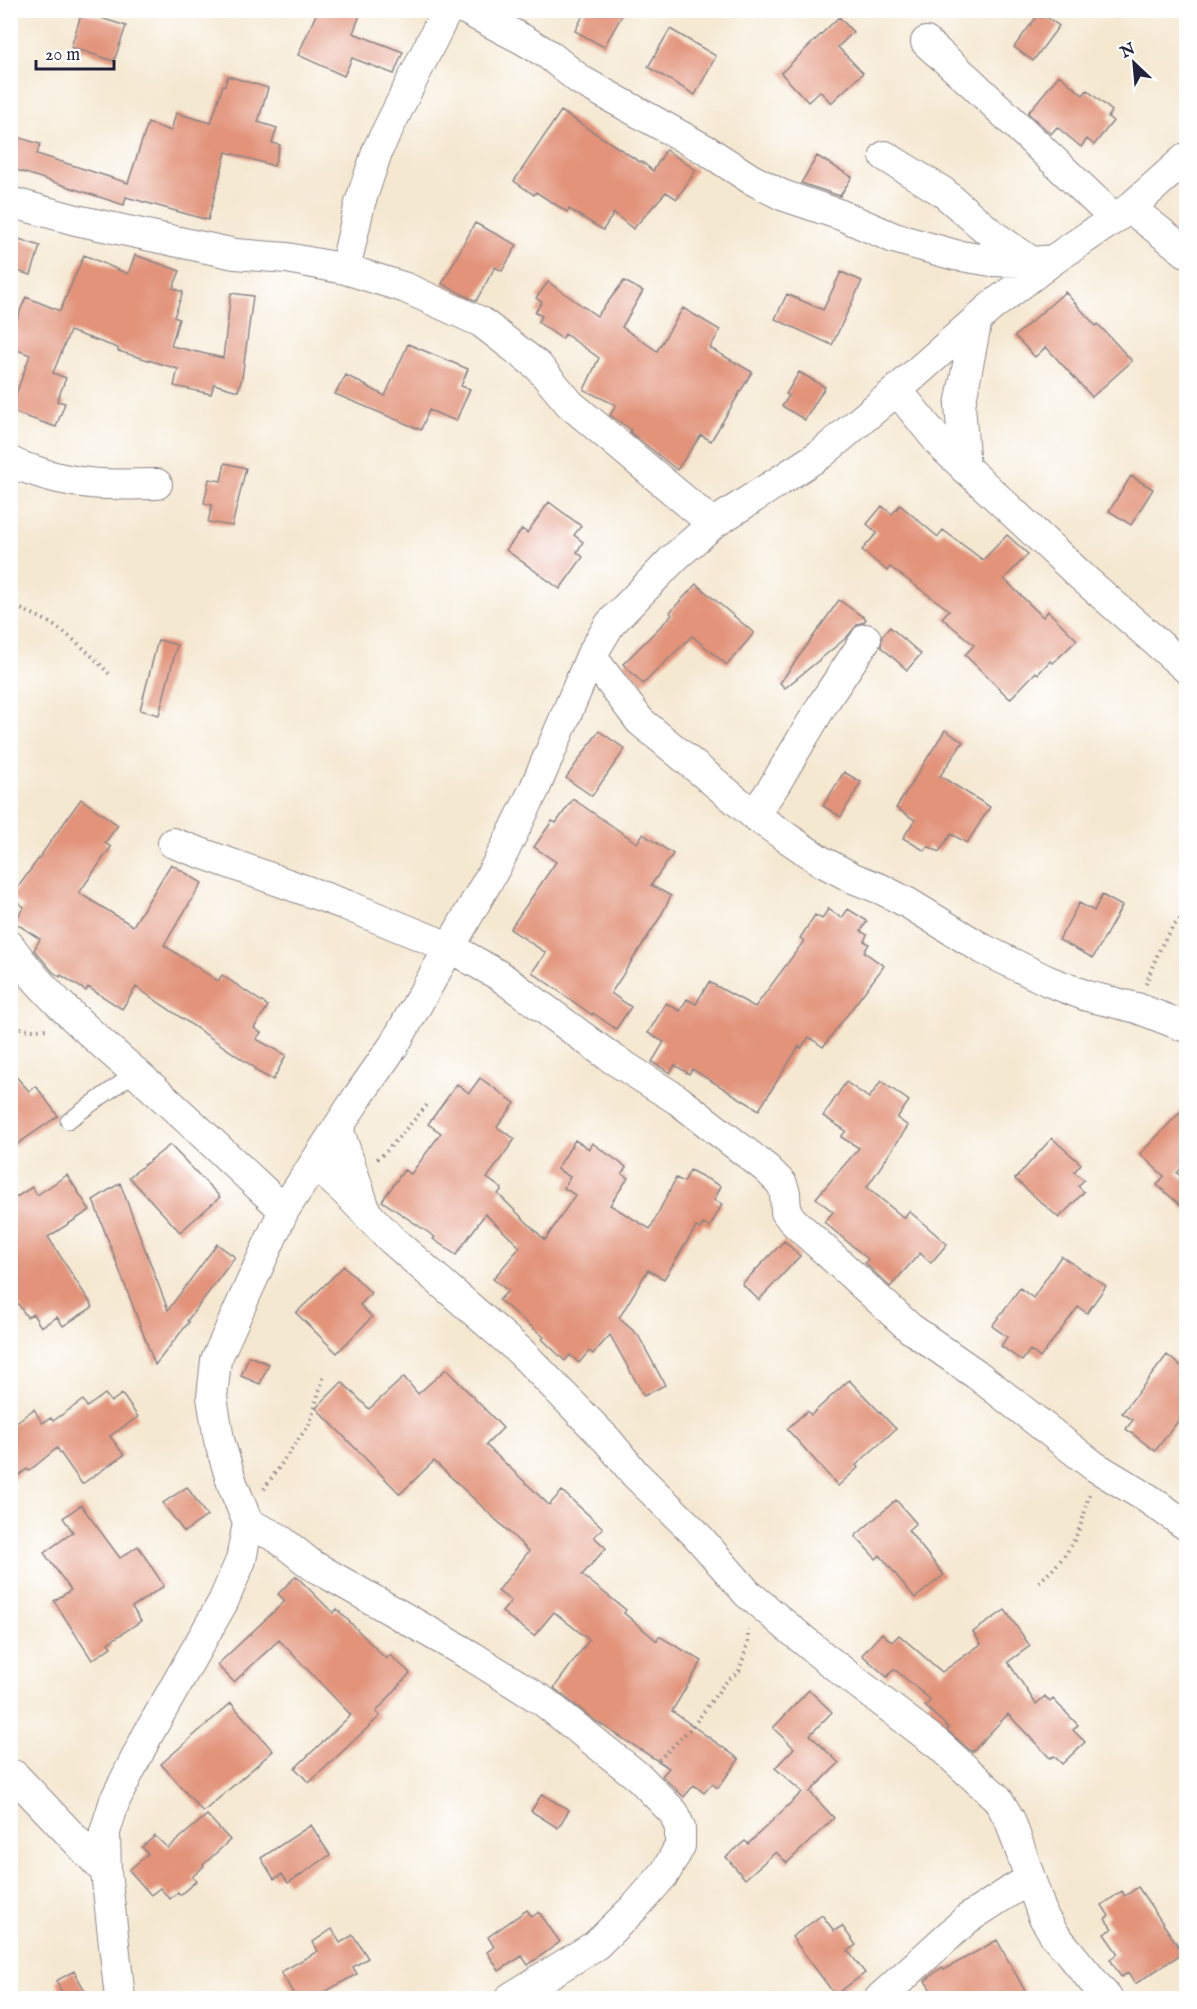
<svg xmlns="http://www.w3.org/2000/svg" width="1197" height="2009" viewBox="0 0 1197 2009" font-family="'IM FELL English',serif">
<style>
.building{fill:#e29379}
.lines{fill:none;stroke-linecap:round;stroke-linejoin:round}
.lane-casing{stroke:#8c8586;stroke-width:17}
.street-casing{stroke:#8c8586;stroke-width:32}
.path{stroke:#8c8586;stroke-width:4;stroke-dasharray:1.5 4.5;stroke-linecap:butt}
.lane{stroke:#fff;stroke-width:15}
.street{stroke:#fff;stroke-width:30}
</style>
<rect width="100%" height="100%" fill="#fff"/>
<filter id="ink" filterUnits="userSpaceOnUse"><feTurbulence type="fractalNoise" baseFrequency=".0167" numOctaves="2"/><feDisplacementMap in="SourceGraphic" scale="12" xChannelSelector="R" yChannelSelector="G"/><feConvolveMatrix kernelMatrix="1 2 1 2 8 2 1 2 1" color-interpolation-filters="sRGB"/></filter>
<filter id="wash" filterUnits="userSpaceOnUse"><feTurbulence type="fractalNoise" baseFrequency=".008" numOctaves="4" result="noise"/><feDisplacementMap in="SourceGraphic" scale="24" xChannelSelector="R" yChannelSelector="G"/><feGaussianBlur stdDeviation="1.35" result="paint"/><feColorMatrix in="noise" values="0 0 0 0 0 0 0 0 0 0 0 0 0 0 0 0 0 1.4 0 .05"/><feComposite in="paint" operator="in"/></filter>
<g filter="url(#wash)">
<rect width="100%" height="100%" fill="#f5e8d1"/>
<g id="blocks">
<path class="building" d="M318,10H362L353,33L403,52L394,74L352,58L344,76L298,55Z
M586,10H625L604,47L575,31Z
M82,12L126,26L114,61L71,47Z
M1040,12L1059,26L1033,61L1014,47Z
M839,17L853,32L838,47L863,73L831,103L820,91L808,102L781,73Z
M670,29L716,56L695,95L648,67Z
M1059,75L1083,95L1087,90L1112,111L1108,117L1113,121L1094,145L1087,139L1081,147L1057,127L1051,134L1028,113Z
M228,76L268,88L258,122L277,128L272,143L280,145L274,166L226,152L208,220L126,197L124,205L10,168V135L40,144L37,154L128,183L148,123L171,131L176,113L211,123L223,85H225Z
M561,111L640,162L641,161L653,171L666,150L696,170L677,199L666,192L633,229L614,213L603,230L569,209L567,212L536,192L534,195L514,181Z
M817,156L852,177L840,196L801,183Z
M475,223L517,245L502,271L495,267L476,301L442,284Z
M10,236L40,246L31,275L10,269Z
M84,255L128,274L135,255L180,271L173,288L183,292L174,317L179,319L171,346L223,358L231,293L253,296L242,378L238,391L214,384L211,394L174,386L178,369L118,351V348L70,331L53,373L66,378L57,401L65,403L56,427L10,411L30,355L10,347V335L26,297L60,311Z
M841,272L862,281L832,345L775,319L787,294L823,310Z
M624,281L643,291L622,327L657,351L683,308L720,330L710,348L752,372L711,441L701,435L677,470L630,432L631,430L610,415L616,405L584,390L599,358L565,334L562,339L538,322L542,316L535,312L542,302L536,298L548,282L597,316Z
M1065,292L1096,326L1098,324L1132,361L1092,397L1046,347L1035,357L1015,336Z
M408,344L468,369L461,386L470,389L456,421L429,410L421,430L335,394L346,375L385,396Z
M799,372L825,387L805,420L782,406L789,396L786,394Z
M225,463L246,468L232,526L208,522L212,505L204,503L209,479L221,481Z
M1131,476L1153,489L1131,525L1109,511Z
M549,502L581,526L574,535L583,542L577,552L583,557L560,589L506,550L522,529L527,533Z
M900,505L938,537L943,530L983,560L1007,535L1028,554L1004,579L1043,617L1048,611L1077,640L1053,663L1050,661L1038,674L1036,672L1010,699L965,655L974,645L942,618L949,610L890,567L887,571L862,550L877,533L867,524L882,506L892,514Z
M696,584L754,633L727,665L692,636L643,684L623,664L672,615L670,612Z
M839,600L866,619L864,622L858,624L846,638L785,688L780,683Z
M890,627L921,654L907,670L881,647L882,636Z
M158,640L177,645L159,715L140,710Z
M945,730L963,742L940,776L990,807L967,843L951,834L939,852L928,846L925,851L903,838L915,820L896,808Z
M599,731L625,749L592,796L566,778Z
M844,772L861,782L841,817L823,806Z
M81,799L118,825L105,843L111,847L79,893L133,926L171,864L202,883L164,945L218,981L222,975L268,1006L254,1028L261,1033L256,1039L286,1055L273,1080L254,1070L255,1068L136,987L122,1009L88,987L86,991L61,975L60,977L53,972L34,950L40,939L14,922L24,907L11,897Z
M573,799L637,843L643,834L673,854L651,885L671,896L659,919L611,993L631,1007L616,1029L593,1013L592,1015L532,972L546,953L510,929L556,862L534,847L552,821L556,823Z
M1102,895L1122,906L1093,958L1059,940L1079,903L1094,911Z
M828,909L842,918L848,909L867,921L861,931L867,935L864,941L869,944L864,952L884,966L823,1047L809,1037L801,1048L799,1046L759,1110L692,1069L689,1074L675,1065L670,1073L652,1062L664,1042L648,1033L666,1003L680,1011L687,999L696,1004L709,982L755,1007L804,941L800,938L815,915L822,919Z
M10,1070L29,1091L36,1086L58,1116L10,1149Z
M480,1078L515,1103L497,1127L515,1139L487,1178L502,1189L498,1194L545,1240L575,1195L564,1188L570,1177L557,1169L575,1140L589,1149L592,1143L626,1167L622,1174L628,1178L610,1205L650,1229L676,1178L684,1182L690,1170L721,1186L714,1200L722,1204L710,1227L703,1224L700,1229L696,1227L664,1279L648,1270L619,1318L638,1335L665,1385L644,1396L610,1335L593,1354L589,1351L579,1363L570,1355L565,1361L542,1339L544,1337L499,1300L508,1291L493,1279L520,1247L485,1214L456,1255L433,1239L435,1237L382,1201L404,1170L411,1174L441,1133L428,1124L457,1084L469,1093Z
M881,1081L909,1101L897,1118L908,1126L867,1187L904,1218L909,1211L947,1244L931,1263L920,1253L890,1287L865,1263L868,1259L824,1222L833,1212L816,1198L859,1148L841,1137L846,1131L823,1116L846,1082L869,1098Z
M1186,1106V1163L1177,1173L1186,1181V1210L1157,1185L1164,1176L1140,1154Z
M1052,1138L1081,1164L1074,1172L1084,1180L1078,1186L1084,1192L1059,1218L1015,1179Z
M170,1145L220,1197L180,1232L129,1177Z
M67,1175L90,1210L48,1237L93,1307L63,1326L57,1317L41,1327L33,1314L27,1317L10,1292V1201L32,1187L37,1195Z
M120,1183L168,1310L217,1244L235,1257L187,1321L189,1322L155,1365L93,1200Z
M784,1241L800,1256L759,1300L742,1284Z
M1061,1256L1106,1286L1087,1313L1078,1307L1040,1358L1030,1350L1022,1361L1001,1346L1007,1337L992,1326L1020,1288L1033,1298Z
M344,1266L371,1293L360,1305L372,1317L337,1353L296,1313Z
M1167,1355L1186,1370V1411L1155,1451L1126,1429L1133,1420L1122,1413Z
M249,1356L269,1364L260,1384L241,1376Z
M446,1369L503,1428L486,1445L549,1505L562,1491L603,1528L594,1537L606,1548L582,1575L626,1610L624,1613L657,1641L659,1636L702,1661L672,1711L739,1759L718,1788L712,1784L704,1793L694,1785L684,1797L662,1776L669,1768L594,1720L554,1688L589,1640L554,1612L534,1636L502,1612L511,1601L498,1591L529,1551L434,1461L400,1494L316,1408L342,1382L369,1409L404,1377L418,1394Z
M849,1380L896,1429L856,1465L858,1468L838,1486L787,1429L807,1411L811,1415Z
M105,1394L111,1402L122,1394L138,1417L110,1436L124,1455L82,1484L57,1448L29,1471L27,1469L10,1482V1427L34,1409L42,1423L51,1418L53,1421L83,1400L87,1407Z
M187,1487L207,1516L184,1532L163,1503Z
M896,1500L916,1523L908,1530L944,1575L915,1598L880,1555L876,1559L855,1536Z
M81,1505L120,1558L138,1546L164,1586L132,1607L141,1621L108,1643L111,1647L92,1660L54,1601L71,1590L44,1553L73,1532L63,1518Z
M296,1576L333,1613L337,1609L386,1659L390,1655L410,1673L376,1712L380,1716L309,1783L295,1768L351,1715L279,1640L234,1682L217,1665L285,1601L278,1594Z
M1005,1610L1030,1646L1008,1662L1036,1704L1045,1696L1050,1702L1053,1699L1078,1725L1073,1730L1085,1742L1062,1764L1054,1756L1050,1758L1008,1714L972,1752L947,1730L949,1728L925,1706L931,1700L894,1669L887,1677L862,1655L882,1633L892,1642L899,1635L942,1672L981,1644L973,1632Z
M809,1690L832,1712L810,1735L839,1763L810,1792L834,1818L787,1863L776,1852L745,1879L726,1857L745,1841L748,1844L802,1792L775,1768L794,1748L773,1728Z
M231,1703L273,1751L203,1812L161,1764Z
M542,1794L569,1810L558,1828L531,1811Z
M207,1815L230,1840L203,1865L204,1866L192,1877L196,1881L180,1895L178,1892L170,1899L160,1888L151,1895L129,1870L148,1854L142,1847L155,1836L168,1848Z
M311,1825L330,1855L288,1883L282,1874L274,1879L261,1858Z
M1138,1887L1183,1953L1135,1984L1128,1973L1121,1977L1110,1959L1118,1954L1104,1934L1112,1929L1105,1919L1109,1916L1102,1905L1122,1891L1125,1896Z
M527,1910L532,1917L539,1912L560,1942L528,1965L522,1956L499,1971L487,1952L494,1947L488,1937Z
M822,1915L834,1931L842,1926L856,1945L848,1951L865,1973L835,1995L792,1937Z
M332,1929L340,1943L353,1935L368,1958L353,1967L357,1974L314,1998H296L281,1972L318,1951L313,1942Z
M997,1940L1025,1991L1011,1998H936L925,1981L942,1967L944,1970Z
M74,1971L89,1998H65L56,1981Z"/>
</g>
</g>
<g filter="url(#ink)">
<use href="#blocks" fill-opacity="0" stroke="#8c8586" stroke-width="1.5"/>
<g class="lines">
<defs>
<path id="lane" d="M68,1121L136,1072"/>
<path id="street" d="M467,10L524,40L549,55L580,80L706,150L751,179L782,195L841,215L894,238L955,255L991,261L1032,262L1053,260
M926,42L972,83L1114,218
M885,156L943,192L994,236L1032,262
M10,202L76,220L235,254L287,258L345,269L406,288L481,322L538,366L570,404L713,524
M1130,208L1186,252
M345,269L360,203L378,149L447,10
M897,390L942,446L1082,577L1186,668
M10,461C17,466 25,468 32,470C73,486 113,485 157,484
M965,469L960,405L977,319
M591,656L640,721L754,815L821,861L853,878L881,889L908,903L983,949L1048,981L1087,996L1137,1008L1186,1027
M754,815L774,786L824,702L866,639
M173,843L346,905L451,948L500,976L610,1057L678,1100L767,1169L782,1184L785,1193L786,1212L792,1220L910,1328L976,1374L1094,1466L1147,1498L1186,1525
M10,946C42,993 94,1036 136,1073C186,1117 235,1164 284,1210
M338,1128L365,1209
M315,1164L346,1192L392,1240L521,1352L608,1441L635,1474L695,1533L747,1593L825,1658L939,1745L997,1798L1010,1820L1043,1916L1054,1934L1107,1998
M248,1523L278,1538L312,1565L473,1657L543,1701L640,1778L674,1813L680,1828V1846L665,1873L636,1906L596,1945L510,1998
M10,1774L15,1776L106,1872
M120,1998L106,1872L105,1832L115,1800L147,1736L223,1602L241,1560L248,1523L232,1483L219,1440L212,1397L216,1360L284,1210L359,1095L394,1045L499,861L535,788L591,656L610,624L675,557L713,524L821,454L897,390L992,306L1053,260L1130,208L1186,158
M880,1998L967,1919L1029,1879"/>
</defs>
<use href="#lane" class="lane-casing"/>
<use href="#street" class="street-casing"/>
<path class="path" d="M1115,17L1129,10
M10,606C50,616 84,646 111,676
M1146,984C1153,965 1167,924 1186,916
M10,1022C22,1031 31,1031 46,1029
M377,1159L385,1153L428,1104
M264,1489L310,1423L324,1375
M1039,1582C1071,1554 1080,1535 1089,1494
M659,1760L694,1725L724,1684L739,1671L748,1644V1630"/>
<use href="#lane" class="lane"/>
<use href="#street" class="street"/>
</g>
</g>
<rect width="1197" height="2009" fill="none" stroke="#fff" stroke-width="36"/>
<g transform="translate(1134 63) rotate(334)" stroke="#ffffff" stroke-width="4.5" paint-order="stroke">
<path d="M0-4.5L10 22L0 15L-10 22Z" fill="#22223b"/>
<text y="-9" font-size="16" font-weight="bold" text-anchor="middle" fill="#22223b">N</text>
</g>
<path d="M36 60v9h78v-9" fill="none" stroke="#22223b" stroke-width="3"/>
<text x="45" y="60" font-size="18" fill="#22223b" stroke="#ffffff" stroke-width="4.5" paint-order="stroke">20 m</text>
</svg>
